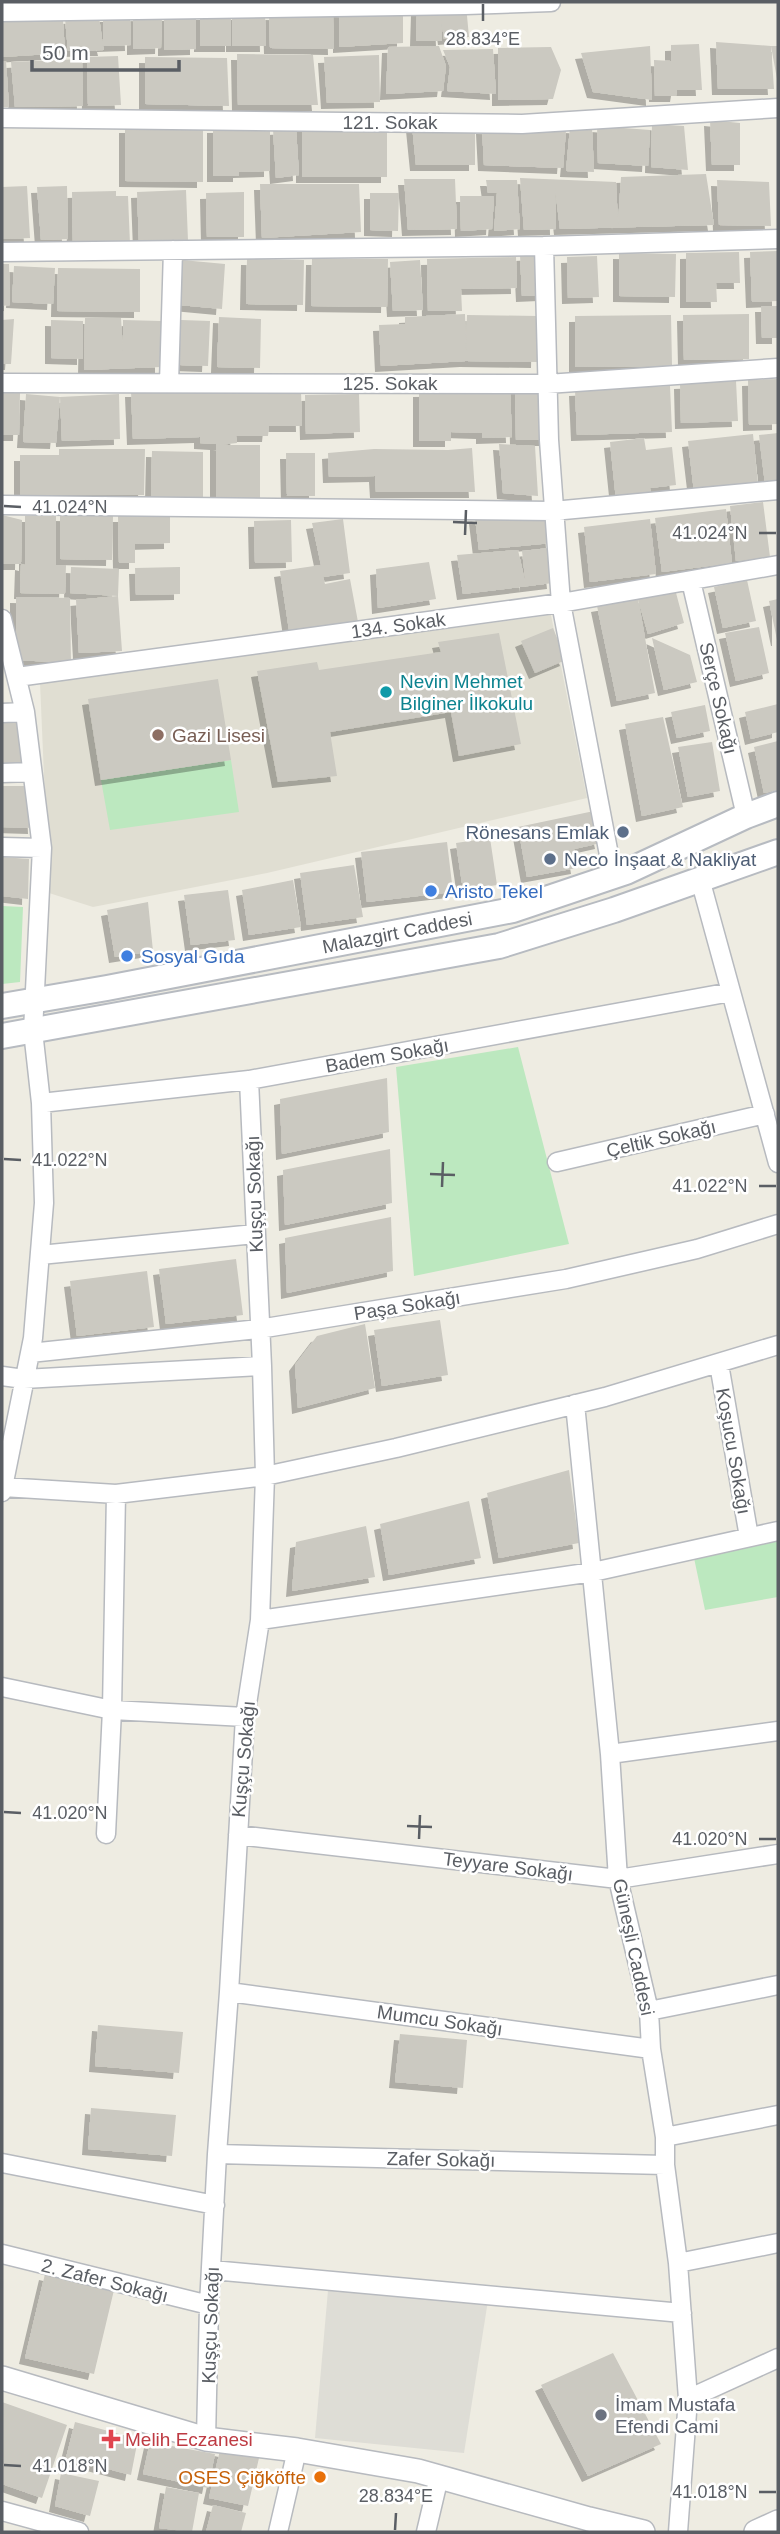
<svg xmlns="http://www.w3.org/2000/svg" width="780" height="2534" viewBox="0 0 780 2534" font-family="Helvetica,sans-serif">
<style>
.industrial{fill:#deddd6}
.education{fill:#e0ded2}
.green{fill:#bce8bf}
.building{fill:#cbc9c1;filter:url(#shadow)}
.lines{fill:none;stroke-linecap:round;stroke-linejoin:round}
.minor-casing{stroke:#b7babf;stroke-width:21}
.tertiary-casing{stroke:#b7babf;stroke-width:26}
.secondary-casing{stroke:#b7bbc1;stroke-width:28}
.minor{stroke:#fff;stroke-width:18}
.tertiary{stroke:#fff;stroke-width:23}
.secondary{stroke:#fff;stroke-width:24}
.ticks{fill:none;stroke:#5a5e64;stroke-width:2.5}
.culture-dot{fill:#0f9aa8;stroke:#fff;stroke-width:2.5}
.education-dot{fill:#8d6e63;stroke:#fff;stroke-width:2.5}
.service-dot{fill:#5c6f8a;stroke:#fff;stroke-width:2.5}
.shop-dot{fill:#3f7fe0;stroke:#fff;stroke-width:2.5}
.worship-dot{fill:#6b7280;stroke:#fff;stroke-width:2.5}
.health-dot{fill:#e0444e;stroke:#fff;stroke-width:2.5}
.food-dot{fill:#e8710a;stroke:#fff;stroke-width:2.5}
.labels{text-anchor:middle;stroke-width:5;stroke-linejoin:round;paint-order:stroke}
.street-label{font-size:19px;fill:#5a5e64;stroke:#fff}
.culture-label{font-size:19px;fill:#0d838f;stroke:#fff;text-anchor:start}
.education-label{font-size:19px;fill:#785e54;stroke:#fff;text-anchor:start}
.service-label{font-size:19px;fill:#4e5e75;stroke:#fff;text-anchor:end}
.shop-label{font-size:19px;fill:#366cbe;stroke:#fff;text-anchor:start}
.worship-label{font-size:19px;fill:#5b616d;stroke:#fff;text-anchor:start}
.health-label{font-size:19px;fill:#be3a42;stroke:#fff;text-anchor:start}
.food-label{font-size:19px;fill:#c56008;stroke:#fff;text-anchor:end}
.ticks-label{font-size:18px;text-anchor:middle;fill:#5a5e64;stroke:#fff;stroke-width:5;stroke-linejoin:round;paint-order:stroke}
</style>
<defs>
<filter id="shadow"><feDropShadow dx="-6" dy="6" stdDeviation="0" flood-color="#0004"/></filter>
</defs>
<rect width="100%" height="100%" fill="#eeece2"/>
<path class="industrial" d="M329,2279L489,2294L464,2453L315,2438Z"/>
<path class="education" d="M551,615L587,798L267,873L93,907L49,893L40,682Z"/>
<path class="green" d="M231,760L239,812L110,830L101,780Z
M2,906L23,907L20,982L2,984Z
M518,1047L569,1244L414,1276L396,1067Z
M778,1537V1597L705,1610L694,1558Z"/>
<path class="building" d="M466,5L469,37L444,39L441,18L442,41H416L417,8Z
M339,11L403,13V43L339,47Z
M200,14H231V46H200Z
M232,14H265L266,46H232Z
M269,14L333,15L334,49L270,48Z
M133,15L162,16L161,48L133,49Z
M164,15H196V49L164,50Z
M103,16H130L131,45L103,46L104,50L68,51L65,18L99,17L103,46Z
M2,19L63,20L65,53L2,57Z
M716,42L771,46L774,89H718Z
M699,44L702,90H677L676,96H655L654,60L671,61V45Z
M439,46L446,66L443,91L386,94L388,47Z
M650,46L652,100L593,92L581,53Z
M771,46H778V79H777Z
M551,47L561,70L553,99L498,100V48Z
M493,49L496,94L447,91L450,67L443,50Z
M237,54L313,55L318,105H238Z
M379,55L380,102L327,103L324,57Z
M118,56L121,105L88,106L87,57Z
M145,57L227,58L229,106L145,104Z
M82,59L83,106L15,107L11,62Z
M2,61H6L9,107H2Z
M710,120L740,123V165H712Z
M387,123V177H302V124Z
M652,124L684,126L688,170L651,167Z
M412,125L475,129V165H416Z
M597,126L650,130L648,166L598,163Z
M125,127H203V182L125,181Z
M213,127H270V171L239,172V176H213Z
M570,127L592,128L594,172L566,171Z
M296,128L299,175L276,178L273,129Z
M482,128L566,130L563,168L484,165Z
M706,174L714,225L560,229L555,188L556,229L524,230L520,178L616,182L618,224L621,177Z
M404,179H455L457,229L408,230Z
M486,180H517L520,229L494,231L497,193H488Z
M717,180L769,182L771,226L719,225Z
M260,184H359L361,232L262,238Z
M27,186L30,238L2,239V187Z
M67,186L68,239L41,240L37,187Z
M186,190L188,241L139,243L137,192Z
M116,191V196H128L130,244L73,246L72,192Z
M244,192V237H207L206,193Z
M370,193H399L398,231L370,230Z
M460,196H494L492,229L461,231Z
M778,251V301L752,302L750,252Z
M739,252L740,283H716L717,302H686V253Z
M619,253L676,254L675,297L619,296Z
M542,254L544,295L522,296L520,255Z
M597,256L599,297L568,298L567,257Z
M516,257L517,288L461,289L462,311H428L427,259Z
M247,259L304,260L303,305L246,304Z
M312,259H388L387,307L311,306Z
M182,260L225,264L222,309L179,305Z
M420,260L423,310L393,311L390,262Z
M2,264H9L10,305L2,306Z
M14,266L55,268L53,304L12,302Z
M58,268L140,269V312L57,311Z
M761,306H778V338H762Z
M465,314L466,350L467,315L538,316L537,362L466,361L381,366L379,325L405,324V317Z
M749,314V359L684,360L683,315Z
M671,315L672,366L575,367V316Z
M219,317L261,319L260,368L217,367Z
M85,318H121L123,351V320L161,321V367L84,370Z
M14,319L11,364H2V320Z
M51,320L83,321V359L51,358Z
M181,320L210,321L208,366L180,365Z
M778,379V424L749,425L748,380Z
M736,381L738,421L681,423L680,383Z
M670,386L672,432L577,435L575,390Z
M515,387H548L549,440H516Z
M301,390L302,426H269L268,436H236L237,443L219,445H260V500H216V444L200,443V437L133,439L131,391Z
M510,390L512,437L482,438V433L451,432V441H419V391Z
M2,393H20L19,435H2Z
M26,394L60,397L119,394L120,439L62,441L60,397L56,443L23,442Z
M359,394L360,432L306,434L305,395Z
M778,433V482L765,484L759,435Z
M753,434L758,484L694,492L688,441Z
M644,438L646,450L672,447L676,485L650,488L651,496L616,500L610,442Z
M499,444L535,446L538,496L503,493Z
M472,448L475,492H376L375,476L329,477L328,453L374,449L448,450Z
M59,449H145L144,495H20V455H59Z
M152,451L203,452V498L151,497Z
M286,453H315V496H287Z
M763,502L770,557L736,561L730,506Z
M726,509L732,563L662,572L655,518Z
M2,515L22,520L21,564L25,565V516H56V565H66L65,594L20,593L21,564H2Z
M60,515L113,516L112,560L60,559Z
M550,515L552,543L479,550L475,518Z
M118,516H170V543L135,544V563H119Z
M343,519L350,573L323,577L325,584L350,579L358,622L332,627V624L289,630L280,571L321,565L312,523Z
M650,519L656,574L590,582L584,527Z
M291,520L292,562L255,563L254,521Z
M549,548L553,583L463,594L457,555L518,550L526,586L522,551Z
M429,562L436,599L378,608L376,569Z
M71,567L119,569L118,596L70,593Z
M180,567V594L136,595L135,568Z
M747,580L756,621L723,628L714,587Z
M675,589L684,623L648,634L638,599Z
M118,596L122,651L79,653L76,600Z
M16,597L70,598L71,663L16,660Z
M638,599L655,693L617,701L597,606Z
M778,599V640H777L769,601Z
M759,627L769,673L736,681L725,633Z
M553,628L566,660L535,673L521,641Z
M499,633L521,744L459,756L451,712L330,732L337,776L278,782L257,671L317,662L319,670L441,652L438,642Z
M652,638L690,655L697,682L664,690Z
M218,679L231,760L101,780L88,699Z
M778,704V732L751,739L745,712Z
M705,705L710,731L677,738L671,712Z
M663,717L683,807L642,816L625,724Z
M2,723H25L26,762L2,763Z
M778,741V790L764,793L754,747Z
M712,742L720,791L688,797L678,747Z
M2,786H32L34,828L2,827Z
M594,811L601,843L574,849L577,868L527,877L518,827Z
M490,838L497,885L463,890L456,843Z
M447,842L453,892L367,902L361,852Z
M2,857L29,859L28,899L2,896Z
M354,865L363,917L307,925L300,873Z
M293,880L301,927L249,935L242,890Z
M228,890L235,940L191,945L184,895Z
M148,902L153,951L115,957L107,910Z
M387,1078L389,1132L282,1154L280,1099Z
M390,1149L392,1203L285,1225L283,1170Z
M391,1217L393,1271L287,1293L285,1238Z
M236,1259L243,1315L166,1324L159,1269Z
M147,1271L154,1327L77,1336L70,1281Z
M440,1320L448,1375L382,1386L374,1330Z
M365,1324L375,1388L298,1408L295,1365L317,1336Z
M569,1470L579,1543L499,1558L487,1493Z
M469,1501L481,1558L389,1575L380,1524Z
M366,1526L375,1577L292,1591L296,1542Z
M98,2025L183,2032L179,2073L95,2066Z
M400,2034L467,2040L463,2088L395,2082Z
M91,2108L176,2115L172,2156L88,2149Z
M45,2274L114,2290L94,2374L25,2358Z
M613,2353L661,2444L588,2476L541,2385Z
M2,2402L67,2425L42,2498L2,2484Z
M75,2422L138,2439L131,2475L66,2458Z
M150,2442L215,2454L208,2488L143,2474Z
M220,2450L259,2458L248,2506L209,2498Z
M61,2473L99,2481L90,2516L55,2506Z
M166,2487L199,2493L192,2532L159,2528Z
M213,2505L246,2513L241,2532H206Z"/>
<g class="lines">
<defs>
<path id="minor" d="M2,12L466,5L551,2
M2,118L522,124L778,108
M544,246L549,440L561,603L613,876
M2,252L544,246L778,239
M2,383L547,384L778,368
M169,383L173,250
M2,505L553,511L778,490
M691,581L746,816
M2,619L25,712L42,848L33,1031L41,1103L44,1203L33,1338L2,1492
M17,677L561,603L778,565
M2,713L25,712
M2,773L32,772
M2,847L42,848
M700,879L778,1163
M41,1103L249,1080L731,992
M557,1162L765,1114
M40,1255L255,1234
M30,1353L259,1329L566,1279L697,1249L778,1224
M719,1364L749,1537
M2,1376L24,1379L262,1366
M575,1404L610,1754L618,1879L649,2011L651,2049L665,2137V2165L678,2263L688,2399L678,2532
M3,1487L116,1494L265,1476L396,1448L605,1397L778,1345
M260,1620L593,1572L778,1531
M2,1687L112,1710L245,1717
M610,1754L778,1731
M106,1834L112,1710L116,1494
M238,1835L618,1879L778,1854
M229,1992L651,2049
M649,2011L778,1985
M665,2137L778,2115
M217,2154L665,2165
M2,2163L215,2205
M2,2254L209,2305
M678,2263L778,2243
M212,2270L682,2313
M688,2399L778,2358
M206,2439L209,2305L217,2154L229,1992L245,1717L260,1620L265,1476L262,1366L249,1080
M2,2511L79,2532
M278,2532L297,2450
M426,2532L439,2477"/>
<path id="tertiary" d="M2,2378L206,2439L297,2450L418,2471L589,2519L643,2532
M756,2532L778,2522"/>
<g id="secondary">
<path id="s1" d="M2,1006L107,988L513,910L626,872L746,816L778,804"/>
<path d="M2,1036L499,946L614,910L778,852"/>
</g>
</defs>
<use href="#minor" class="minor-casing"/>
<use href="#tertiary" class="tertiary-casing"/>
<use href="#secondary" class="secondary-casing"/>
<use href="#minor" class="minor"/>
<use href="#tertiary" class="tertiary"/>
<use href="#secondary" class="secondary"/>
</g>
<path class="ticks" d="M483,21V4M4,506L21,507M453,522L477,523M759,533H776M465,535L466,510M4,1159L21,1160M430,1174L455,1175M759,1186H776M442,1187L443,1162M4,1812L21,1813M407,1826L432,1827M419,1839L420,1815M759,1839H776M4,2465L21,2466M759,2492H776M395,2530L396,2513"/>
<circle class="culture-dot" cx="386" cy="692" r="7"/>
<circle class="education-dot" cx="158" cy="735" r="7"/>
<g class="service-dot">
<circle cx="623" cy="832" r="7"/>
<circle cx="550" cy="859" r="7"/>
</g>
<g class="shop-dot">
<circle cx="431" cy="891" r="7"/>
<circle cx="127" cy="956" r="7"/>
</g>
<circle class="worship-dot" cx="601" cy="2415" r="7"/>
<path class="health-dot" d="M107.5 2428.5h7v7h7v7h-7v7h-7v-7h-7v-7h7z"/>
<circle class="food-dot" cx="320" cy="2477" r="7"/>
<g class="labels">
<g class="street-label">
<text x="390" y="129">121. Sokak</text>
<text x="390" y="390">125. Sokak</text>
<text transform="translate(398 625) rotate(-8)" y="7">134. Sokak</text>
<text transform="translate(719 698) rotate(77)" y="7">Serçe Sokağı</text>
<text dy="7" stroke="none"><textPath href="#s1" startOffset="402">Malazgirt Caddesi</textPath></text>
<text transform="translate(387 1055) rotate(-10)" y="7">Badem Sokağı</text>
<text transform="translate(661 1138) rotate(-13)" y="7">Çeltik Sokağı</text>
<text transform="translate(254 1194) rotate(-92)" y="7">Kuşçu Sokağı</text>
<text transform="translate(407 1305) rotate(-9)" y="7">Paşa Sokağı</text>
<text transform="translate(734 1451) rotate(80)" y="7">Koşucu Sokağı</text>
<text transform="translate(243 1759) rotate(-85)" y="7">Kuşçu Sokağı</text>
<text transform="translate(508 1866) rotate(7)" y="7">Teyyare Sokağı</text>
<text transform="translate(634 1947) rotate(78)" y="7">Güneşli Caddesi</text>
<text transform="translate(440 2020) rotate(8)" y="7">Mumcu Sokağı</text>
<text transform="translate(441 2159) rotate(1)" y="7">Zafer Sokağı</text>
<text transform="translate(105 2280) rotate(14)" y="7">2. Zafer Sokağı</text>
<text transform="translate(210 2325) rotate(-88)" y="7">Kuşçu Sokağı</text>
</g>
<g class="culture-label">
<text x="400" y="688">Nevin Mehmet<tspan x="400" dy="22">Bilginer İlkokulu</tspan></text>
</g>
<g class="education-label">
<text x="172" y="742">Gazi Lisesi</text>
</g>
<g class="service-label">
<text x="609" y="839">Rönesans Emlak</text>
<text x="564" y="866" text-anchor="start">Neco İnşaat &amp; Nakliyat</text>
</g>
<g class="shop-label">
<text x="445" y="898">Aristo Tekel</text>
<text x="141" y="963">Sosyal Gıda</text>
</g>
<g class="worship-label">
<text x="615" y="2411">İmam Mustafa<tspan x="615" dy="22">Efendi Cami</tspan></text>
</g>
<g class="health-label">
<text x="125" y="2446">Melih Eczanesi</text>
</g>
<g class="food-label">
<text x="306" y="2484">OSES Çiğköfte</text>
</g>
</g>
<g class="ticks-label">
<text x="483" y="45">28.834°E</text>
<text x="70" y="513">41.024°N</text>
<text x="710" y="539">41.024°N</text>
<text x="70" y="1166">41.022°N</text>
<text x="710" y="1192">41.022°N</text>
<text x="70" y="1819">41.020°N</text>
<text x="710" y="1845">41.020°N</text>
<text x="70" y="2472">41.018°N</text>
<text x="710" y="2498">41.018°N</text>
<text x="396" y="2502">28.834°E</text>
</g>
<rect width="780" height="2534" fill="none" stroke="#5a5e64" stroke-width="7"/>
<path d="M32 60v10h147v-10" fill="none" stroke="#5a5e64" stroke-width="3.5"/>
<text x="42" y="60" font-size="21" fill="#5a5e64" stroke="#ffffff" stroke-width="5" paint-order="stroke">50 m</text>
</svg>
